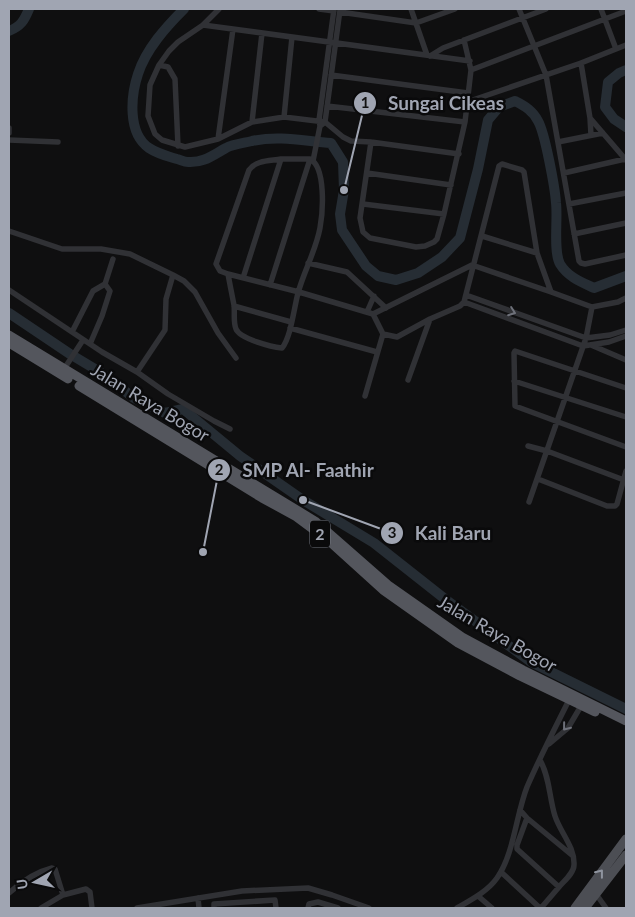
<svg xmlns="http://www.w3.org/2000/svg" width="635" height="917" viewBox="0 0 635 917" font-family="Lato,sans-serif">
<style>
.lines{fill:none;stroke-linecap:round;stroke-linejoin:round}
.river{stroke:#262d34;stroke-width:10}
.minor{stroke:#303135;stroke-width:5.5}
.primary{stroke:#4c4e54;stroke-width:9}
.trunk{stroke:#54565d;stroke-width:9}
.oneway{stroke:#6e717a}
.oneway2{stroke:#8f949f}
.labels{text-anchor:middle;stroke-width:5;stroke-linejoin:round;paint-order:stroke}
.shield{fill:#0a0a0b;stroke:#737680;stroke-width:1}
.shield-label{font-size:16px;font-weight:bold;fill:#a0a5b2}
.street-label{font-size:18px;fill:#a0a5b2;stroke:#0a0a0b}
.leader{fill:none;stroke:#a0a5b2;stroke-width:2}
.callout-dot{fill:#a0a5b2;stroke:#0a0a0b;stroke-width:2}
.mark-label{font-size:15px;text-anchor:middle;font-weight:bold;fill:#111}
.callout-label{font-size:19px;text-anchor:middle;font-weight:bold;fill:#a0a5b2;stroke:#0a0a0b;stroke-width:5;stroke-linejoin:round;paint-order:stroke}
</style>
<rect width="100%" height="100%" fill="#0f0f10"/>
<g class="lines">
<path class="river" d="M184,9C166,27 146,49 138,74C131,95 127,133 149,148C158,154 167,156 177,159C181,160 184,162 188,162C204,163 213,155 226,148C233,144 244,143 252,141C279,135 304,141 331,143L343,162L344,190L340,214L342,230L366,266L378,276L396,280L418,273L442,257L460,238L478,169L488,120L499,107L515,101C525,106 533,111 538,121C545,133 555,188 556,203C558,219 553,251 560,264C568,277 581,282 594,288L626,276
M9,31C21,26 24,21 29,9
M626,70L619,73L608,82L605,107L614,119L626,127
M9,313L70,354L100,372L134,398L165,413L183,409L240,456L303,500L374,543L445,599L531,662L626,709"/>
<path class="minor" d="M219,9L203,25L178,42L169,51L159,65L150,85L148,116L155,134L162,140L185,147L218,139L252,122L284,117L325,122L343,137L351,141L371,142L459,154
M319,9L334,11
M411,9L427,55
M519,9L546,75L579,261L581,263L585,264L626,255
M601,9L616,49
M340,12L416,23L455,9
M203,25L470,61
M430,56L443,48L546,9
M581,63L590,118L626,160
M159,65L168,67L175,79L178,146
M471,70L626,11
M331,75L468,93
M467,102L581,63L626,45
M327,106L465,122
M284,117L292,37
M590,118L591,135
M252,122L262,33
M325,122L320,126L319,120L334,9
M325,122L340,10
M9,128V133
M218,139L233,29
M9,140L58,142
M371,142L360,218L363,232L370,238L416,247L425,246L434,242L437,239L444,214L465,122L471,70L464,40
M558,142L603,133
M281,159H310C326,167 323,212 320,228C316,250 304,271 298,293C294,308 291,337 282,348C272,347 240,339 236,329C233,322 235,313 234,305C232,295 230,285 228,274L220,271L216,264L249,170C256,160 270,161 281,159Z
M313,161L320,126
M367,173L451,185
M564,173L625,159
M363,204L444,214
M569,204L626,193
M9,231L62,249H101L130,254L173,275L184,281L195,292L218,333L236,358
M574,234L626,223
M482,236L537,253
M308,263L347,272L386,308
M228,274L299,292L373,314L383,334L397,337L430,319L460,306L464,302L499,166L502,164L522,170L524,172L537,253L551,292L592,307L618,302L626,298
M243,278L281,159
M270,285L310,159
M9,290L102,352L137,372L168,394L214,421L230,429
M466,295L586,338L610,335L626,330
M464,302L583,346L609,342L626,336
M234,306L291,322
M367,312L374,296
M373,314L472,265L551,292
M290,328L377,352
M72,332L93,291L105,284L113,259
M90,344L102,316L110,291L105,284
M591,345L626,360
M64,369L83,340
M137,372L165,330L166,299L173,275
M408,380L430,319
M514,381L626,417
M626,388L515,351L514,353L515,406L626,447
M365,396L383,334
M528,446L547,451L624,480
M538,479L607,506H615L617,504L626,471
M529,502L586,338L592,307
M549,744L568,728L581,706
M520,810L527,818L573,856
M527,818L517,845V849L559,887C564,881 574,873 574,865C575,847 560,832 555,816C549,797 550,778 540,760
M501,872L540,908
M9,893C21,882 36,872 52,868L55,869L63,895
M596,894L606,908
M478,896L492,908
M198,898L199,908
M41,908L63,895L86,889L90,892L92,908
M137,908L242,891L308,888L332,895L369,908
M214,908V904L275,900L276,908
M308,908L309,904L318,902L338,908
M457,908C471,900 488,891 497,878C514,854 516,815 527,787C540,757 555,728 569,700
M541,908L559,887"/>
<path class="primary" d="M575,908L626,839
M585,908L626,855"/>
<path class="trunk" d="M9,335L315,521L388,585L462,637L523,670L626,721
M9,343L68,379
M79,386L262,498L295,516L330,542L383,590L458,643L520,676L595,712"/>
</g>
<defs><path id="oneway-chevron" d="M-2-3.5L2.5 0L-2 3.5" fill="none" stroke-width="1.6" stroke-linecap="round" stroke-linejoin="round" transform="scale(1.25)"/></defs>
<g class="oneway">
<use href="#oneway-chevron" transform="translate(512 312) rotate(20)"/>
<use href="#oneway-chevron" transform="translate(566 727) rotate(129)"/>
</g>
<use class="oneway2" href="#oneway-chevron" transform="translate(600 873) rotate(-52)"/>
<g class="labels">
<rect class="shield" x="310" y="520.5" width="20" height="27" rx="4"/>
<g class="shield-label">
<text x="320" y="540">2</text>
</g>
<g class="street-label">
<text transform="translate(150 403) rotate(31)" y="6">Jalan Raya Bogor</text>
<text transform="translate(497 634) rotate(30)" y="6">Jalan Raya Bogor</text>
</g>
</g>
<path class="leader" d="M344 190L365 103M203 552L219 470M303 500L392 533"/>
<g class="callout-dot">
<circle cx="344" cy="190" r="5"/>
<circle cx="203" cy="552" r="5"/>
<circle cx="303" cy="500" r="5"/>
<circle cx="365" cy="103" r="12"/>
<circle cx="219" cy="470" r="12"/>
<circle cx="392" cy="533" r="12"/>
</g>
<g class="mark-label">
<text x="365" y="108">1</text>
<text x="219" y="475">2</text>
<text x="392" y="538">3</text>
</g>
<g class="callout-label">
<text x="446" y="110">Sungai Cikeas</text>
<text x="308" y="477">SMP Al- Faathir</text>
<text x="453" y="540">Kali Baru</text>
</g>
<rect width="635" height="917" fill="none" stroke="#a0a5b2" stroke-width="20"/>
<g transform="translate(35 882) rotate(261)" stroke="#0a0a0b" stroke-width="4" paint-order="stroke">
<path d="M0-4L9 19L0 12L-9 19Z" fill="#a0a5b2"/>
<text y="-8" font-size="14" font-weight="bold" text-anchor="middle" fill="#a0a5b2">U</text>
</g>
</svg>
